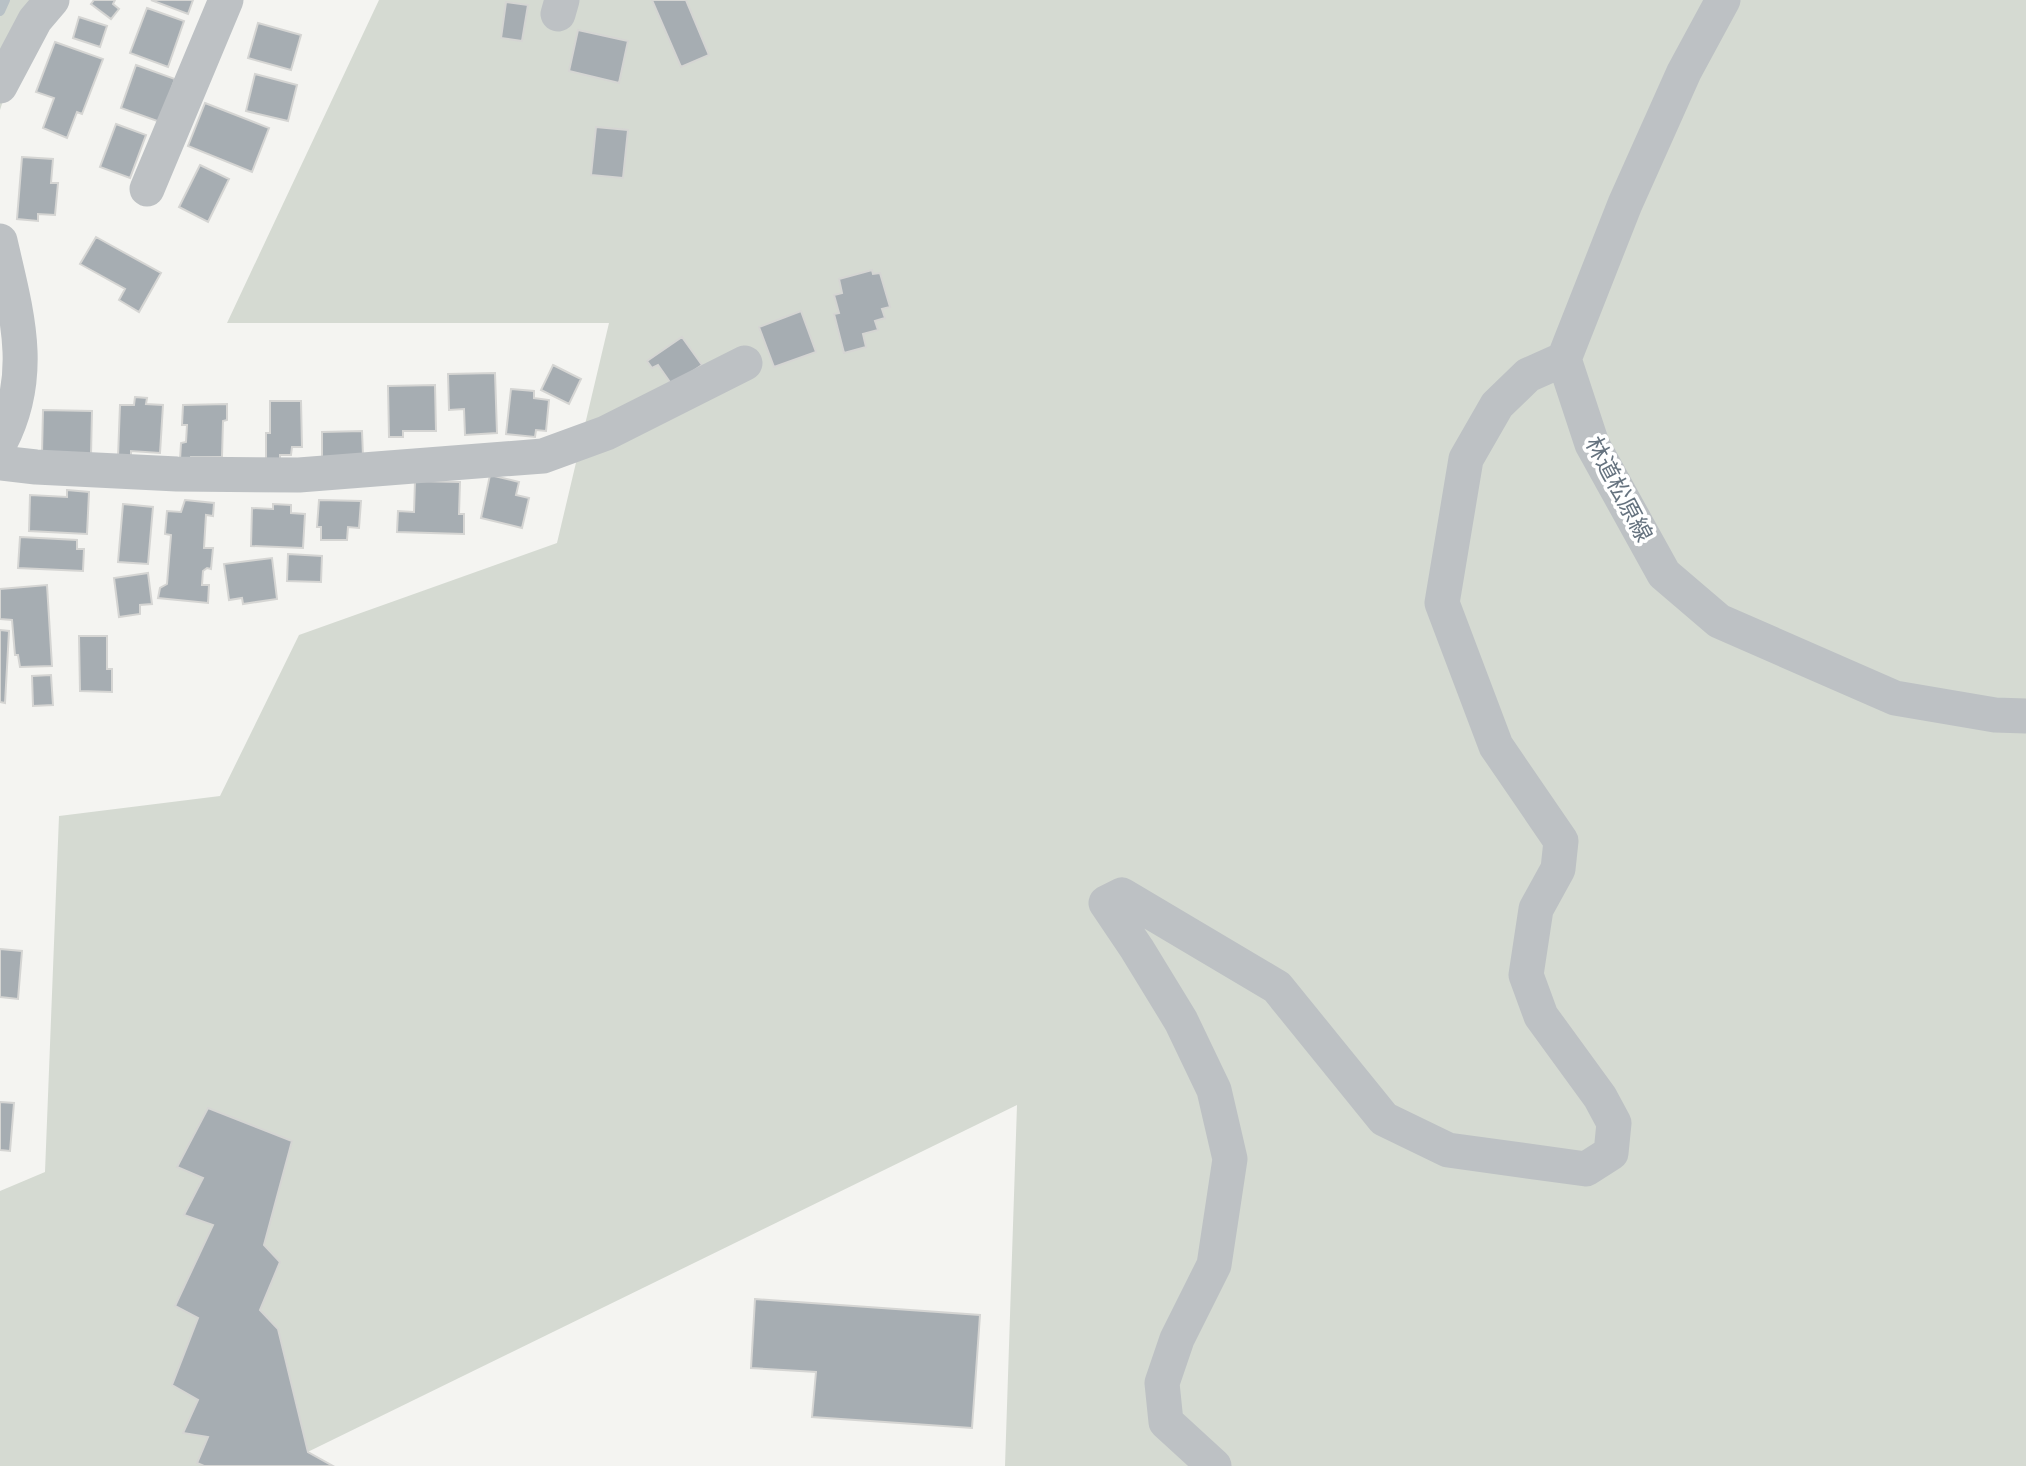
<svg xmlns="http://www.w3.org/2000/svg" width="2026" height="1466" viewBox="0 0 2026 1466" font-family="Overpass,'Noto Sans JP',sans-serif">
<style>
.green{fill:#d5dad2}
.lines{fill:none;stroke-linecap:round;stroke-linejoin:round}
.stream{stroke:#b8c1c6;stroke-width:10}
.building{fill:#a6adb2;stroke:#d5d5d3;stroke-width:2}
.minor{stroke:#bdc1c4;stroke-width:35}
.labels{text-anchor:middle;stroke-width:7;stroke-linejoin:round;paint-order:stroke}
.street-label{font-size:23px;fill:#66737f;stroke:#fff}
</style>
<rect width="100%" height="100%" fill="#f4f4f1"/>
<path class="green" d="M0,0H60L17,58L0,110Z
M379,0H2026V1466H1005L1017,1105L279,1466H0V1191L45,1172L59,816L220,796L299,635L557,543L609,323H227Z"/>
<g class="lines">
<path class="stream" d="M0,11L5,0"/>
</g>
<path class="building" d="M94,0H115L113,4L119,9L111,19L91,4Z
M151,0H193L188,14Z
M652,0H686L709,55L681,67Z
M506,2L528,5L522,41L501,38Z
M147,8L184,21L168,67L130,53Z
M79,17L107,26L100,47L73,38Z
M258,23L301,35L291,70L248,58Z
M578,30L628,41L619,83L569,71Z
M55,42L103,59L82,114L77,112L67,138L43,128L54,98L36,92Z
M136,65L175,79L160,122L121,108Z
M255,74L297,85L288,121L246,111Z
M205,103L269,128L252,172L188,146Z
M116,124L146,135L130,178L100,167Z
M596,127L628,130L623,178L591,175Z
M22,157L53,159L51,183H58L55,215L38,214V221L17,219Z
M200,165L229,179L208,222L179,207Z
M96,237L161,273L139,312L119,300L125,289L80,264Z
M872,270L873,274L880,273L890,307L882,309L885,318L875,321L878,330L863,334L866,347L844,353L834,314L839,313L834,295L842,293L839,279Z
M801,311L816,352L774,367L759,327Z
M682,337L702,365L672,385L658,365L652,368L647,361Z
M553,365L581,379L569,404L541,390Z
M495,373L497,433L465,435L464,409L449,410L448,374Z
M435,385L436,431H403V437H389L388,386Z
M511,389L534,391V398L549,400L546,431L536,430L535,437L506,434Z
M135,397L147,398L146,404L163,405L160,453L131,451V458L118,457L120,405H134Z
M270,401H301L302,447H292L291,455H280V460H266V433H270Z
M227,404V420L223,421L222,457H191V460H180L181,443L186,442L187,425H182L183,405Z
M43,410L92,411L91,455L42,454Z
M362,431L363,456L322,458V432Z
M490,475L519,482L516,495L529,498L522,528L481,518Z
M415,481L460,482L459,514H464V534L397,532L398,511L414,512Z
M67,490L89,492L87,534L29,531L30,495L67,497Z
M185,500L214,503L213,516L206,515L204,548H213L211,569L207,568L203,571L202,585H209L208,603L158,598L160,588L167,584L171,535L165,534L167,511L181,512Z
M319,500L361,501L359,528L348,527L347,540H321V527H317Z
M123,504L153,507L148,564L118,562Z
M273,504L291,505V513L305,514L303,548L251,546L252,508L273,509Z
M20,537L77,540V549H84L83,571L18,568Z
M288,554L322,556L321,582L287,581Z
M272,558L277,599L243,604L242,598L229,600L224,564Z
M148,573L152,604L140,605V614L119,617L114,578Z
M47,585L52,666L20,667L18,655H15L12,620L0,619V589Z
M0,630L9,631L5,703L0,702Z
M79,636H107V669H112V692L80,691Z
M51,675L53,705L33,706L32,676Z
M0,949L22,951L18,999L0,997Z
M0,1102L14,1103L10,1151L0,1150Z
M208,1108L292,1141L264,1245L280,1262L260,1310L278,1329L308,1452L333,1466H204L197,1463L208,1437L183,1433L198,1400L172,1385L198,1318L175,1306L213,1225L184,1215L203,1178L177,1167Z
M755,1299L980,1315L972,1428L812,1417L816,1372L751,1368Z"/>
<g class="lines">
<path class="minor" d="M1723,0L1684,72L1625,204L1564,359L1592,444L1664,574L1719,621L1895,698L1995,715L2026,716
M558,14L562,0
M0,86L35,20L52,0
M147,189L226,0
M0,241C16,311 36,374 0,443
M0,463L36,467L177,474L299,475L543,456L606,433L745,363
M1214,1466L1166,1422L1162,1383L1177,1339L1214,1265L1230,1159L1214,1090L1181,1021L1137,949L1106,903L1122,895L1277,987L1384,1119L1448,1150L1586,1169L1611,1153L1614,1123L1600,1097L1541,1016L1526,975L1536,909L1558,869L1561,841L1496,746L1442,603L1466,459L1497,405L1528,375L1564,359"/>
</g>
<g class="labels">
<g class="street-label">
<text transform="translate(1619 489) rotate(62)" y="8">林道松原線</text>
</g>
</g>
</svg>
